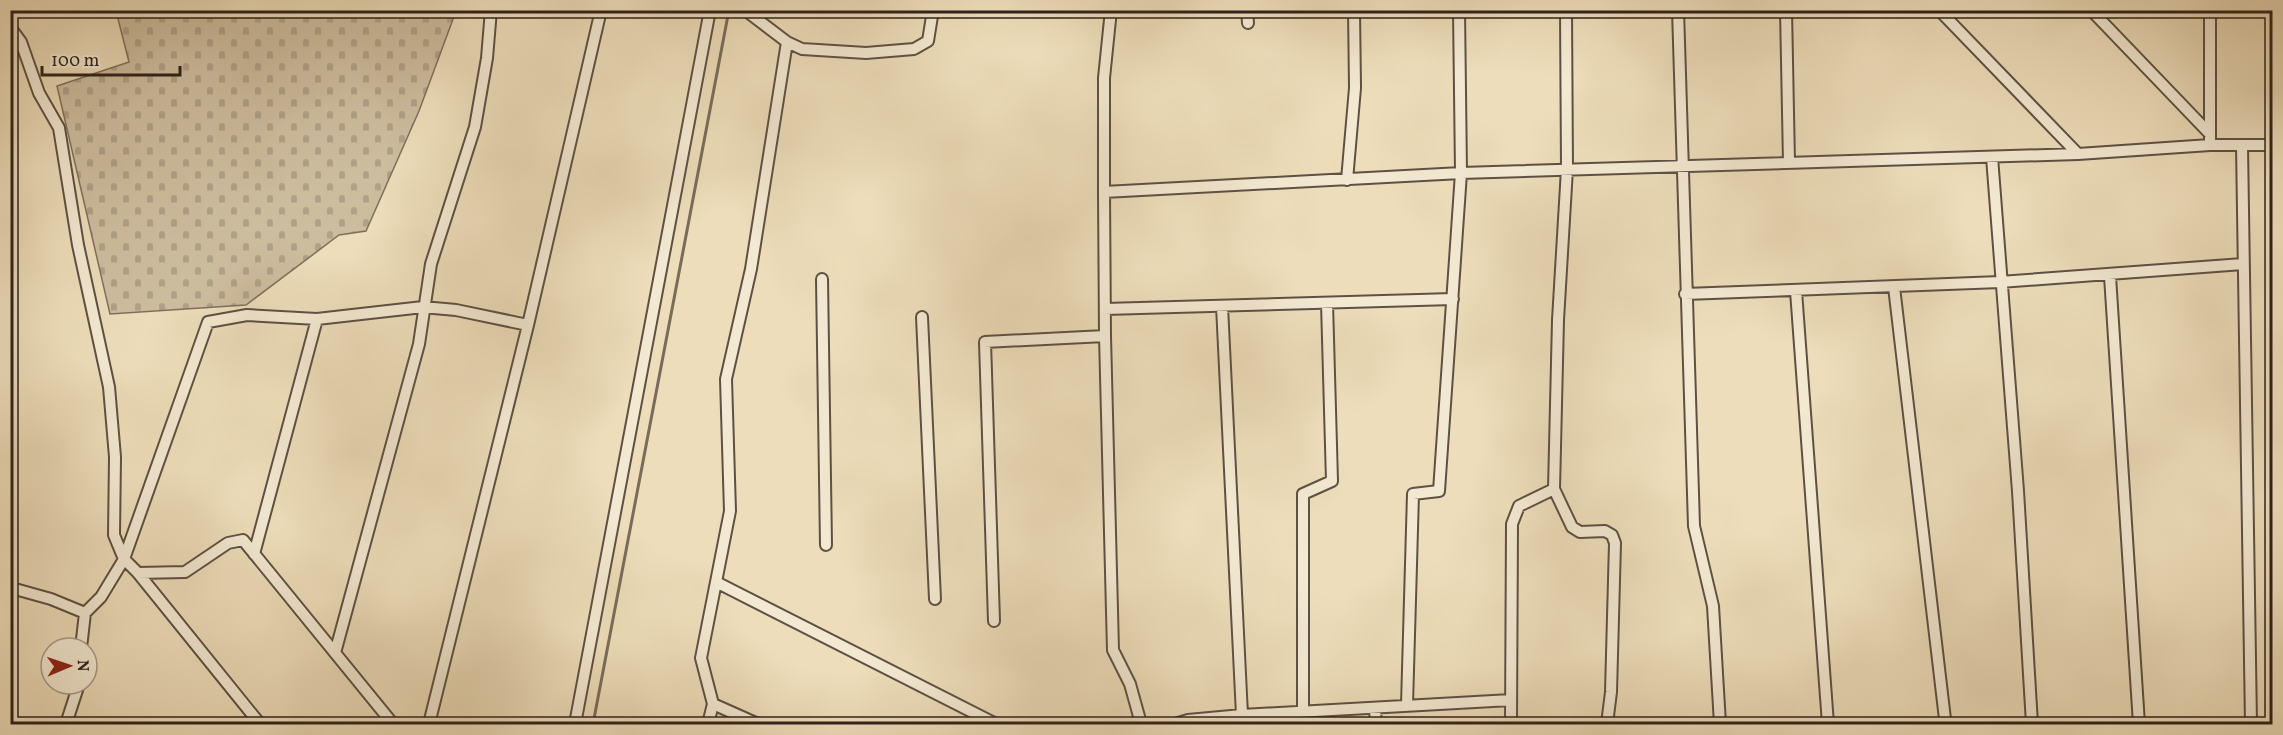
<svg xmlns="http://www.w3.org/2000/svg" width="2283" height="735" viewBox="0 0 2283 735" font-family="Vollkorn,serif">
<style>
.cemetery{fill:url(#cemetery-stones);stroke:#7e705d;stroke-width:1.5}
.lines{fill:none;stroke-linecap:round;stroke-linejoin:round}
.stream{stroke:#7a6c5a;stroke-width:3}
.street-casing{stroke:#5e5143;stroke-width:14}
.street{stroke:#f3e9d2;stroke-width:10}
</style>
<defs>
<pattern id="cemetery-stones" width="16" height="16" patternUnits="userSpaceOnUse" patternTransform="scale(1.5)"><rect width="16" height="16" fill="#cdbd9f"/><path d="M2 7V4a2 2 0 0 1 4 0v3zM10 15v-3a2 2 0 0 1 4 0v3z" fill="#b0a288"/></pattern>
</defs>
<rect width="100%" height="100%" fill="#edddba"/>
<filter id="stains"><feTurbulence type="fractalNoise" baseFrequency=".00333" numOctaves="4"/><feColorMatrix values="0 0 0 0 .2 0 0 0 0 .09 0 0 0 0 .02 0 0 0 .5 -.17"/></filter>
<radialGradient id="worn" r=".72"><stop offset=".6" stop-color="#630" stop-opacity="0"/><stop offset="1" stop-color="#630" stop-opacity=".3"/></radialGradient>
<path class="cemetery" d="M116,11V10L456,11L419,111L366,231L339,235L246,305L110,314L57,86L129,62Z"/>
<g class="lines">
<path class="stream" d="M593,724L729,10"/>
<defs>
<path id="street" d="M745,10L787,42L802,49L866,53L914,49L928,41L933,10
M1111,10L1104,78V192L1105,336L1113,650L1130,684L1140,720L1144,724
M1247,10L1248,23
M1566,10L1567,169L1558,320L1554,489L1572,527L1580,532L1605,531L1612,535L1615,543L1611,692L1607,724
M1678,10L1694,526L1713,606L1720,724
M1786,10L1789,163
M1939,10L2078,154
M2091,10L2210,134V145
M10,27L21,42L39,93L59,128L78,245L109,387L115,457L114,535L124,559L138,573L260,724
M2210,134V10
M2242,146L2251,724
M1992,157L2018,491L2032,724
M1347,180L1355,88L1354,10
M1104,192L1461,173L2078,154L2210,145H2272
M2110,276L2139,724
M822,279L826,545
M1894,287L1945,719L1944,724
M1796,291L1828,724
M1685,294L2000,282L2243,264
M1222,306L1242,715
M1105,309L1453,299
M922,317L935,599
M254,554L317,319
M138,573L185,572L228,543L243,540L393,724
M716,582L996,724
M10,586L15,589L51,599L85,613
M994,621L985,342L1105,336
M81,648L85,613L101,597L124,559L208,322L247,315L317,319L423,307L456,310L528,325
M335,653L419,344L431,264L475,127L487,58L491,10
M713,704L758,724
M1407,705L1413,494L1439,491L1461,173L1459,10
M1375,709L1376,724
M1303,712V494L1332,481L1327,303
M66,724L79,684
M429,724L528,325L601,10
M575,724L710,10
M708,724L713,704L701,658L730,511L726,379L751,269L787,42
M1175,724L1188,720L1242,715L1511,700
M1511,724L1512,524L1519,506L1554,489"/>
</defs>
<use href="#street" class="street-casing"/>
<use href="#street" class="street"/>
</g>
<rect width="2283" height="735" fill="none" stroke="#edddba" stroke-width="36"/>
<rect x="12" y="12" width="2259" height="711" fill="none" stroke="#2e221b" stroke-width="3"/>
<rect x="18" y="18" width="2247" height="699" fill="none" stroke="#2e221b" stroke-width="1.5"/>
<g transform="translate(69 666) rotate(88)"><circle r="28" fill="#f3e9d2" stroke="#a49989" stroke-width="1.5"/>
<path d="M0-4.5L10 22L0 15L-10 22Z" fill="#8f2418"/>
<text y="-9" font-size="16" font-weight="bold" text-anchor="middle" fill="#2e221b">N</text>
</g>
<path d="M42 66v9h138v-9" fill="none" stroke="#2e221b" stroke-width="3"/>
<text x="51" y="66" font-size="18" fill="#2e221b" stroke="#f3e9d2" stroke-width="4.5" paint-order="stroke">100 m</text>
<rect width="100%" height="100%" filter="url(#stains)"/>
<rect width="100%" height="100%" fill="url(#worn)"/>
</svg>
